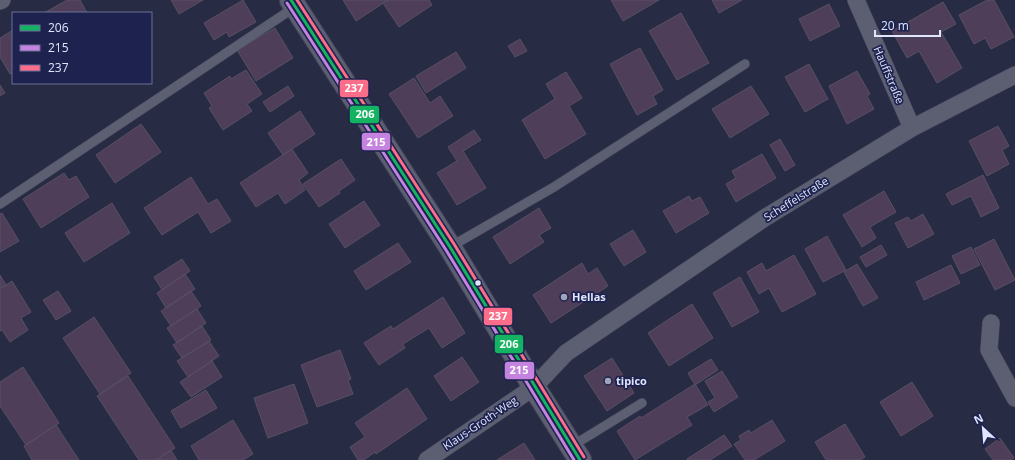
<svg xmlns="http://www.w3.org/2000/svg" width="1015" height="460" viewBox="0 0 1015 460" font-family="'Open Sans',sans-serif">
<style>
.building{fill:#4f3e5a;stroke:#575062}
.lines{fill:none;stroke-linecap:round;stroke-linejoin:round}
.service-casing{stroke:#46475c;stroke-width:10}
.minor-casing{stroke:#46475c;stroke-width:18}
.tertiary-casing{stroke:#46475c;stroke-width:24}
.service{stroke:#5c5f72;stroke-width:9}
.minor{stroke:#5c5f72;stroke-width:17}
.tertiary{stroke:#5c5f72;stroke-width:22}
.bus-1-casing{stroke:#1d224f;stroke-width:6}
.bus-2-casing{stroke:#1d224f;stroke-width:6}
.bus-3-casing{stroke:#1d224f;stroke-width:6}
.bus-1{stroke:#13b361;stroke-width:3}
.bus-2{stroke:#c483df;stroke-width:3}
.bus-3{stroke:#fb6d88;stroke-width:3}
.bus-dot{fill:#e0e6fd;stroke:#1d224f;stroke-width:1.5}
.poi-dot{fill:#a0a5bc;stroke:#1d224f;stroke-width:1.5}
.labels{text-anchor:middle;stroke-width:3.5;stroke-linejoin:round;paint-order:stroke}
.street-label{font-size:11px;fill:#e0e6fd;stroke:#1d224f}
.poi-label{font-size:11px;font-weight:bold;fill:#e0e6fd;stroke:#1d224f;text-anchor:start}
.line-badge{stroke:#1d224f;stroke-width:1.5}
.badge-label{font-size:11px;text-anchor:middle;font-weight:bold;fill:#fff}
</style>
<rect width="100%" height="100%" fill="#282b44"/>
<path class="building" d="M67,0H80L87,13H44Z
M171,0H203L179,14Z
M243,0L256,22L229,37L227,32L214,40L204,23Z
M343,0H388L356,21Z
M388,0H429L432,5L399,27L383,3Z
M611,0H659L623,21Z
M712,0H742L719,13Z
M987,0H994L1014,37L991,49L985,38L974,44L959,15Z
M943,2L956,24L941,32L962,68L937,83L919,51L907,58L892,31Z
M829,4L840,26L810,41L799,19Z
M681,13L709,63L677,80L649,31Z
M275,28L293,58L256,81L237,50Z
M13,30V73L10,74L0,57V38Z
M520,39L527,51L515,57L508,46Z
M640,48L663,90L653,96L657,104L637,115L610,64Z
M456,52L466,68L426,93L416,76Z
M809,64L828,99L805,112L785,77Z
M246,70L262,94L247,104L252,111L223,130L209,108L212,106L204,93L230,76L231,79Z
M857,71L870,94L867,96L874,109L847,124L829,86Z
M566,72L582,98L569,106L586,134L545,159L522,120L555,99L546,84Z
M414,78L430,103L440,96L453,116L418,138L389,94Z
M0,85L5,93L0,96Z
M288,86L294,96L270,112L263,102Z
M751,86L769,114L730,138L712,109Z
M300,111L315,134L283,155L268,133Z
M141,124L161,152L115,183L96,155Z
M998,126L1009,146L1002,150L1009,164L987,176L969,141Z
M474,130L481,140L463,151L486,188L457,205L437,173L457,161L448,147Z
M780,139L795,165L785,171L770,145Z
M292,149L308,173L299,180L305,190L285,204L278,193L256,207L240,183Z
M762,154L776,178L736,202L726,184L736,178L732,171Z
M341,159L355,180L339,191L340,193L319,207L303,184Z
M64,173L69,180L76,176L89,197L41,228L23,199Z
M983,175L999,208L981,217L971,196L952,205L946,194Z
M191,177L208,204L217,199L231,221L211,233L198,212L162,235L144,208Z
M884,191L896,212L870,227L876,238L862,247L843,215Z
M689,196L692,201L700,197L709,213L676,233L663,211Z
M364,201L380,225L345,248L329,224Z
M112,203L130,233L84,262L65,233Z
M539,208L551,228L539,235L544,242L510,264L493,237Z
M2,213L19,241L0,252V214Z
M923,214L934,234L908,248L895,223L908,217L911,221Z
M633,230L646,252L624,266L610,244Z
M827,236L846,270L823,282L805,249Z
M994,239L1015,280L995,290L974,249Z
M398,243L411,262L366,290L354,271Z
M881,245L887,255L866,267L860,257Z
M971,247L980,265L961,274L952,256Z
M794,255L816,294L782,312L769,288L759,294L747,272L762,263L766,271Z
M182,259L190,271L162,290L154,277Z
M582,263L588,274L597,268L608,286L551,323L533,295Z
M857,264L878,298L863,306L844,272Z
M951,265L960,283L924,300L916,282Z
M185,274L195,289L166,308L157,293Z
M0,275L6,285L0,288Z
M740,277L759,312L732,327L713,293Z
M12,281L31,312L21,318L28,330L10,342L2,330L0,331V289Z
M58,291L71,311L56,320L43,300Z
M191,291L201,306L171,326L161,311Z
M443,297L465,333L442,348L429,328L403,344L405,348L379,365L364,343L391,326L393,329Z
M692,304L713,338L669,366L648,333Z
M197,309L206,323L177,343L167,328Z
M94,317L131,373L100,394L63,338Z
M202,326L211,340L182,358L173,345Z
M209,341L219,356L188,377L177,361Z
M340,350L351,379L348,380L353,394L317,407L301,365Z
M462,357L479,382L451,401L434,376Z
M612,358L634,393L607,411L584,376Z
M711,359L718,370L695,385L688,373Z
M212,361L222,377L191,397L180,382Z
M23,367L59,423L26,445L0,406V382Z
M722,371L738,397L714,412L708,402L715,398L705,381Z
M128,376L175,448L156,460H139L97,396Z
M912,382L933,416L901,436L880,402Z
M294,384L308,423L268,438L254,398Z
M695,384L708,405L687,417L692,425L635,460L617,431L640,416L641,418Z
M407,388L427,419L376,454L375,452L364,460H358L350,447L365,437L355,423Z
M206,390L217,408L181,428L171,411Z
M233,420L253,454L243,460H199L191,446Z
M772,420L785,441L754,460H745L734,444L741,440L739,436L749,430L751,433Z
M845,424L865,457L860,460H826L815,442Z
M56,425L79,460H32L24,446Z
M724,435L732,446L710,460H687V459Z
M1000,438L1014,458L1011,460H993L985,449Z
M524,443L535,460H497Z
M171,450L177,460H156Z"/>
<g class="lines">
<defs>
<path id="service" d="M0,204L295,7
M450,247L554,187L745,64
M572,446L642,403"/>
<path id="minor" d="M856,0L912,128
M0,1L2,0
M991,323L989,350L1015,398
M427,460L534,387L566,353L766,217L912,128L1015,75"/>
<path id="tertiary" d="M291,0L450,247L534,387L580,460"/>
</defs>
<use href="#service" class="service-casing"/>
<use href="#minor" class="minor-casing"/>
<use href="#tertiary" class="tertiary-casing"/>
<use href="#service" class="service"/>
<use href="#minor" class="minor"/>
<use href="#tertiary" class="tertiary"/>
<defs>
<path id="bus-1" d="M291,0L450,247L580,460"/>
<path id="bus-2" d="M287,3L446,250L574,460"/>
<path id="bus-3" d="M297,0L454,244L584,457"/>
</defs>
<use href="#bus-1" class="bus-1-casing"/>
<use href="#bus-2" class="bus-2-casing"/>
<use href="#bus-3" class="bus-3-casing"/>
<use href="#bus-1" class="bus-1"/>
<use href="#bus-2" class="bus-2"/>
<use href="#bus-3" class="bus-3"/>
</g>
<circle class="bus-dot" cx="478" cy="283" r="3.5"/>
<g class="poi-dot">
<circle cx="564" cy="297" r="4"/>
<circle cx="608" cy="381" r="4"/>
</g>
<g class="labels">
<g class="street-label">
<text transform="translate(889 75) rotate(67)" y="4">Hauffstraße</text>
<text transform="translate(796 199) rotate(-32)" y="4">Scheffelstraße</text>
<text transform="translate(480 423) rotate(-34)" y="4">Klaus-Groth-Weg</text>
</g>
<g class="poi-label">
<text x="572" y="301">Hellas</text>
<text x="616" y="385">tipico</text>
</g>
</g>
<g class="line-badge">
<rect x="339" y="79" width="30" height="19" rx="4" fill="#fb6d88"/>
<rect x="349" y="105" width="31" height="19" rx="4" fill="#13b361"/>
<rect x="361" y="132" width="30" height="19" rx="4" fill="#c483df"/>
<rect x="483" y="307" width="30" height="19" rx="4" fill="#fb6d88"/>
<rect x="494" y="334" width="30" height="20" rx="4" fill="#13b361"/>
<rect x="504" y="361" width="31" height="19" rx="4" fill="#c483df"/>
</g>
<g class="badge-label">
<text x="354" y="92">237</text>
<text x="365" y="118">206</text>
<text x="376" y="146">215</text>
<text x="498" y="320">237</text>
<text x="509" y="348">206</text>
<text x="519" y="374">215</text>
</g>
<rect x="12" y="12" width="140" height="72" fill="#1d224f" stroke="#6b7095"/>
<rect x="20" y="25" width="20" height="6" fill="#13b361" stroke="#6b7095"/>
<text x="48" y="32" font-size="12" fill="#e0e6fd">206</text>
<rect x="20" y="45" width="20" height="6" fill="#c483df" stroke="#6b7095"/>
<text x="48" y="52" font-size="12" fill="#e0e6fd">215</text>
<rect x="20" y="65" width="20" height="6" fill="#fb6d88" stroke="#6b7095"/>
<text x="48" y="72" font-size="12" fill="#e0e6fd">237</text>
<g transform="translate(983 428) rotate(334)" stroke="#1d224f" stroke-width="3" paint-order="stroke">
<path d="M0-3L7 15L0 10L-7 15Z" fill="#e0e6fd"/>
<text y="-6" font-size="11" font-weight="bold" text-anchor="middle" fill="#e0e6fd">N</text>
</g>
<path d="M875 30v6h65v-6" fill="none" stroke="#e0e6fd" stroke-width="2"/>
<text x="881" y="30" font-size="12" fill="#e0e6fd" stroke="#1d224f" stroke-width="3" paint-order="stroke">20 m</text>
</svg>
